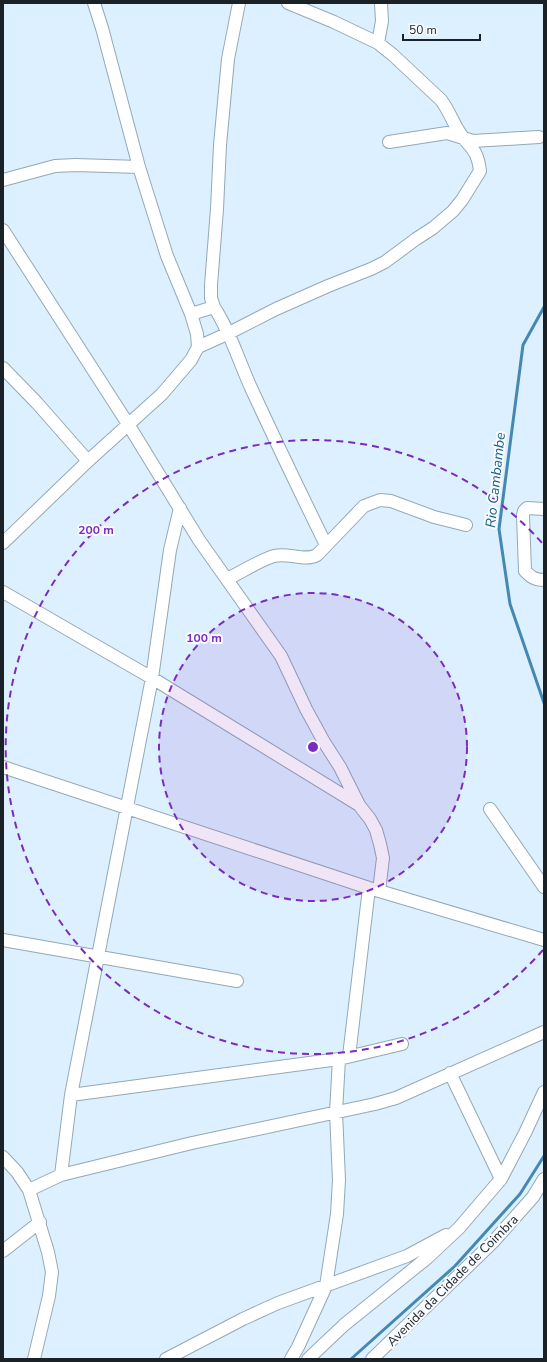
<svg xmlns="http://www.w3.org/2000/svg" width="547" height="1362" viewBox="0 0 547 1362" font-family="'Nunito Sans',sans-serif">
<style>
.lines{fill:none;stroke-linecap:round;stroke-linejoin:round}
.stream{stroke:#4589b2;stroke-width:3}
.street-casing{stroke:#94a8b5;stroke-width:14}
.street{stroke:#fff;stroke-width:12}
.ring{fill:none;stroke:#7b2cbf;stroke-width:2;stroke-dasharray:7 5}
.labels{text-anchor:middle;stroke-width:4;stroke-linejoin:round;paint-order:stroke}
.street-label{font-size:13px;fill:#1a2127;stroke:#f7fbfe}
.water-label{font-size:14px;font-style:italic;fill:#195e84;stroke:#f7fbfe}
.centre{fill:#7b2cbf;stroke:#f7fbfe;stroke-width:2}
.ring-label{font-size:12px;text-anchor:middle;font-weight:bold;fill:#7b2cbf;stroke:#f7fbfe;stroke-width:4;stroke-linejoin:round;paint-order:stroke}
</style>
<rect width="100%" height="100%" fill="#dcf0ff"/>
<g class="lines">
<path class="stream" d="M544,307L523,345L499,529L510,604L544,703
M351,1359L455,1266L520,1194L544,1156"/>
<defs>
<path id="street" d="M94,3L102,28L139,167L167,256L191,314
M378,43L382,21L381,3
M389,142L447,133L473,141L539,137
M3,180L55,166L76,165L139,167
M3,230L128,424L199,540L281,656L306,709L324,742L340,767L359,805L370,819L376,830L380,844L383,858L379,891
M214,307C231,333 239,362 252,390C276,442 301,494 326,545
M198,347L229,333L276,309L328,286L371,269L385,262L416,239L433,228L453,211L462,200L480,171C477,146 469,149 458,130C452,120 448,109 441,100L393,55L378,43L334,22L288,3
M3,368L37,403L88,461
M544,509L527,508L524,511L523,515L525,571C531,577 535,580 544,580
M3,543L88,461L162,394L191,360L198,347L197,334L191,314L214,307L211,298V285L217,209L220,145L228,59L239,3
M227,579C240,573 262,559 274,556C289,552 304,562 317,555L364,506L380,500L391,501L434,517L466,525
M3,592L152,678L359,805
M3,767L369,888L544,940
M490,809L544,887
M3,940L237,981
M349,1056L369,888
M450,1073L501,1179
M71,1095L339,1059L402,1044
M3,1157L17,1172L29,1190L48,1252L52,1272L49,1296L34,1359
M61,1175L71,1095L152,678L170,550L180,508
M29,1190L61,1175L192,1143L375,1104L396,1098L544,1032
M3,1251L40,1222
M166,1359L243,1319L278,1303L407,1256L446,1235
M291,1359L298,1347L326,1286L337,1214L339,1180L336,1112L339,1059
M308,1359L344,1325L427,1258L459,1228L501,1179L525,1133L544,1092
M372,1359L493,1242L533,1197L544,1179"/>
</defs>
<use href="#street" class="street-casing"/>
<use href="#street" class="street"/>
</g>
<circle cx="313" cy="747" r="154" fill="#7b2cbf" fill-opacity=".12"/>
<g class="ring">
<circle cx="313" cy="747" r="154"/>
<path d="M543 950A307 307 0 1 1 543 544"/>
</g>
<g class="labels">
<g class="street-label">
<text transform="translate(452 1280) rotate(-45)" y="5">Avenida da Cidade de Coimbra</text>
</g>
<g class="water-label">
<text transform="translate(495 480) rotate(-84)" y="5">Rio Cambambe</text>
</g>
</g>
<circle cx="313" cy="747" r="6" class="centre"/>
<g class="ring-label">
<text x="96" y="534">200 m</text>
<text x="204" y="642">100 m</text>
</g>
<rect width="547" height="1362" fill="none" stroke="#1a2127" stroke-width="8"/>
<path d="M403 34v6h77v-6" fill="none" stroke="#1a2127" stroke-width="2"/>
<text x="409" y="34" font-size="12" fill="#1a2127" stroke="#f7fbfe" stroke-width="3" paint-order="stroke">50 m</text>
</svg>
